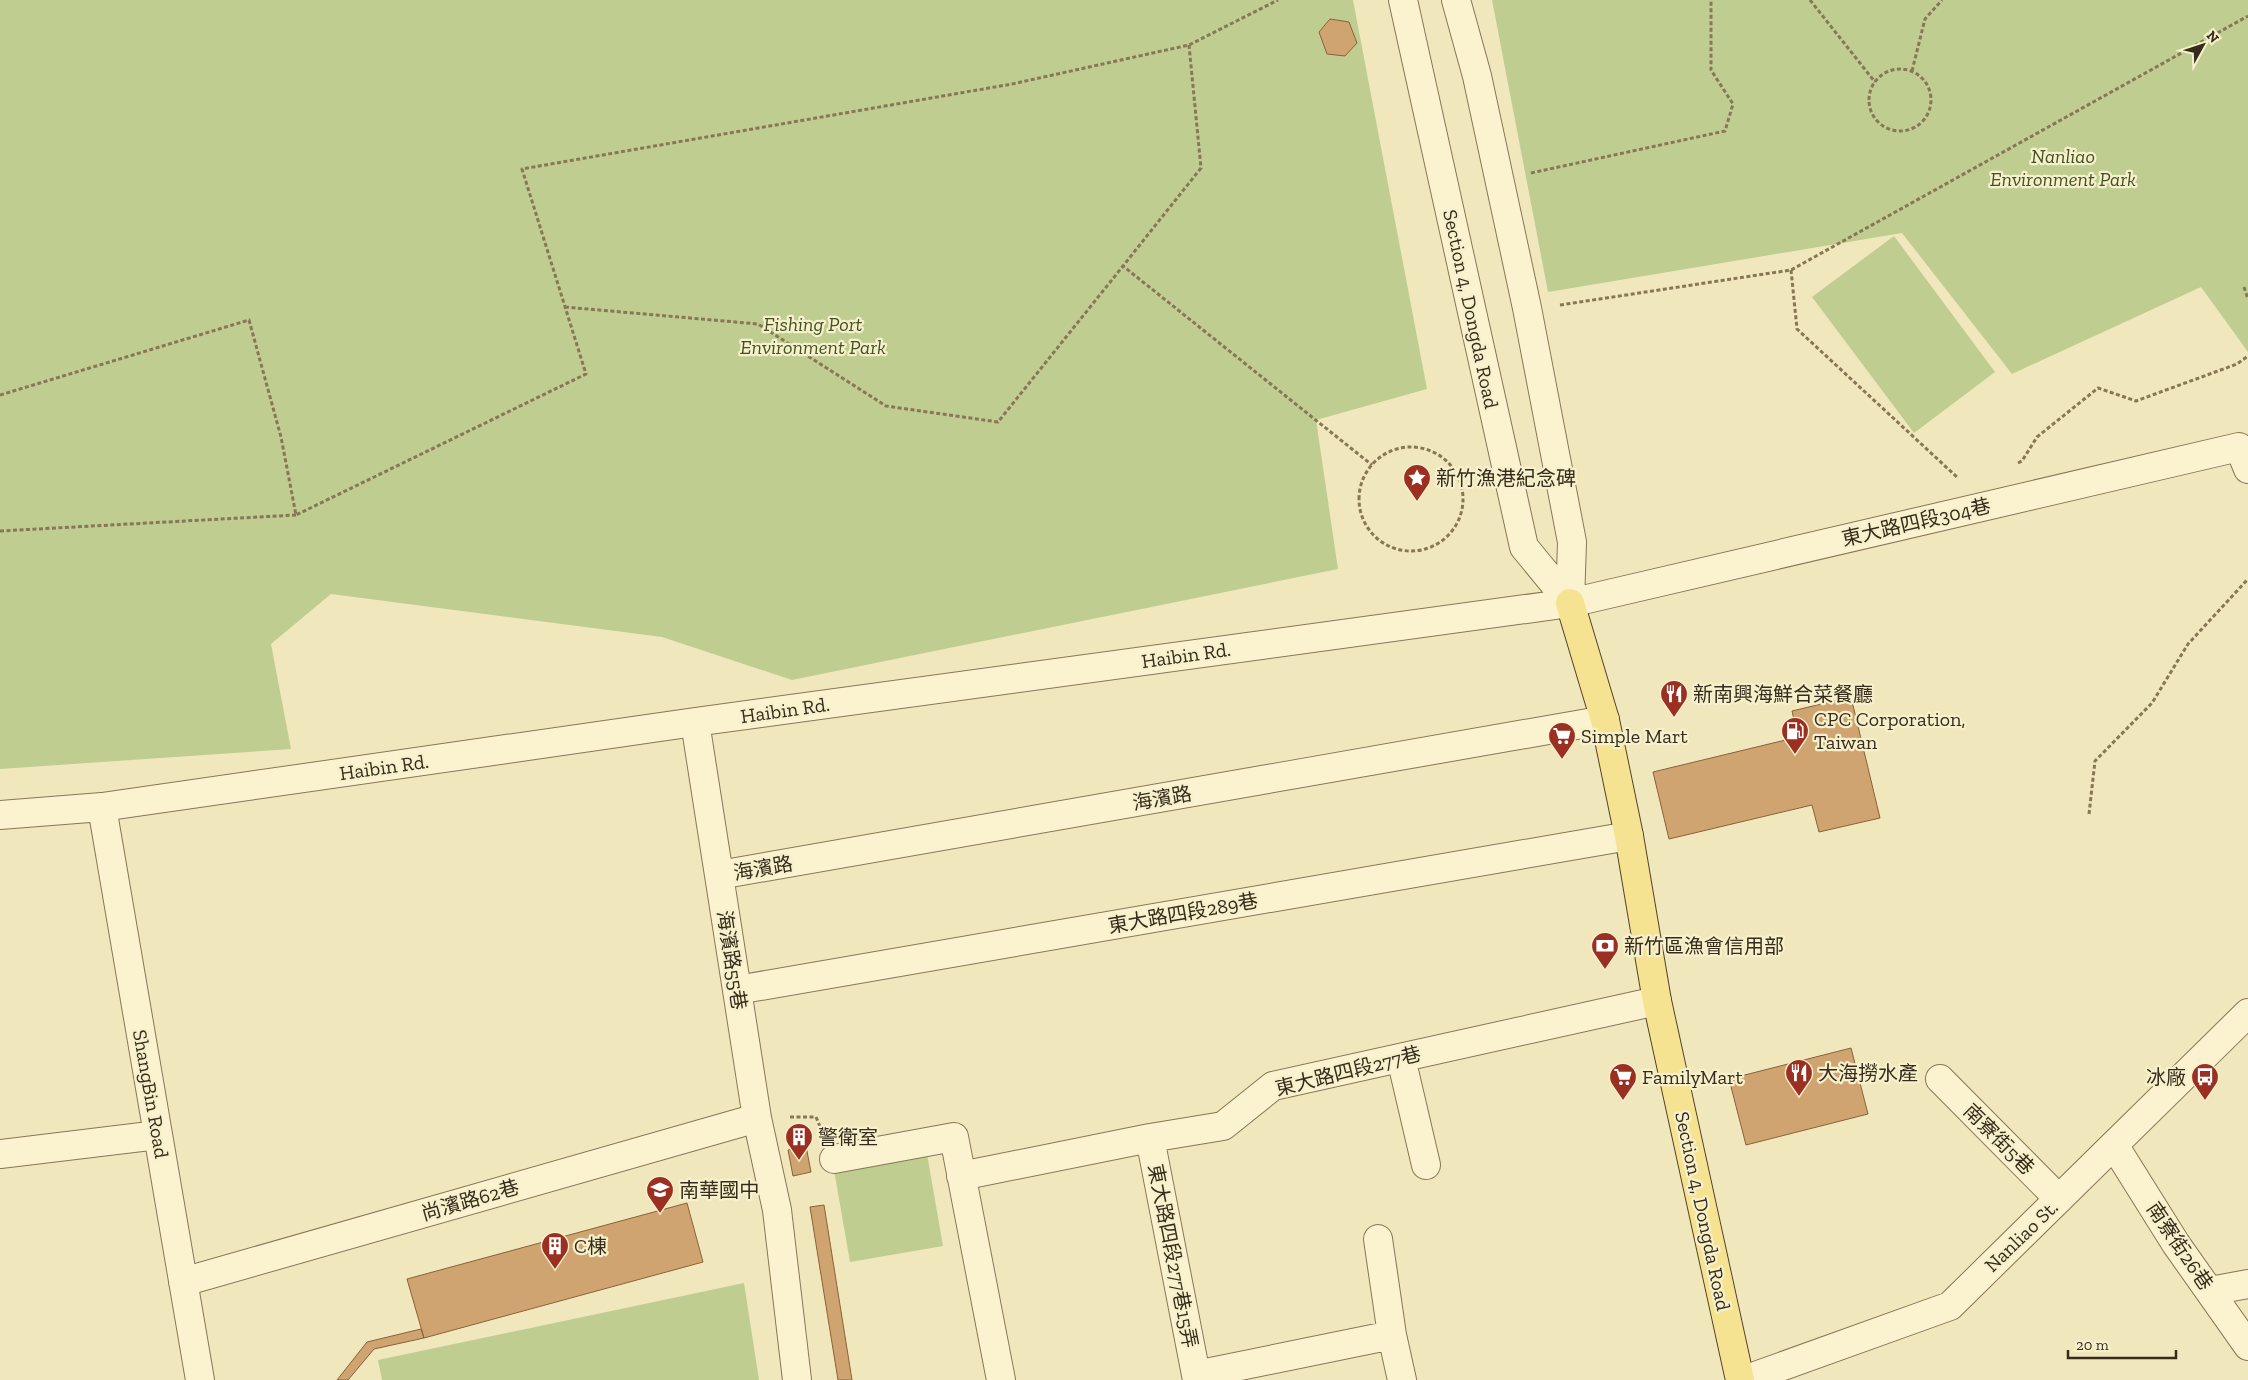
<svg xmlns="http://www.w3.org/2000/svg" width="2248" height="1380" viewBox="0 0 2248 1380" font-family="'Zilla Slab','Noto Sans TC',serif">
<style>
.green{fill:#bfce90}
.building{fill:#d0a470;stroke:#89623a}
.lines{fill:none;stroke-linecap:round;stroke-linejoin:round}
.minor-casing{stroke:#887655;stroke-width:30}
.major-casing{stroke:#55432a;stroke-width:30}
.path{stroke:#887655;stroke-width:3;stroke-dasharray:4 2.5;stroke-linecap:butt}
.minor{stroke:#fbf3d0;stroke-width:28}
.major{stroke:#f6e391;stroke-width:28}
.labels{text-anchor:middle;stroke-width:4.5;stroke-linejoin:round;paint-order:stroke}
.park-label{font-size:20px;font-style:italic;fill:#415420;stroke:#f7f0cc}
.street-label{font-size:20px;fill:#372c1b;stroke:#f7f0cc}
.poi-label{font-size:20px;fill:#372c1b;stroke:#f7f0cc;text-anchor:start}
</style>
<rect width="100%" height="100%" fill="#f0e7bc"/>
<path class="green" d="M0,0H1353L1427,389L1316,420L1338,569L792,680L662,637L331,594L271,644L291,749L0,769Z
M1492,0H2248V352L2201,287L2012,374L1902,233L1548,292Z
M1894,236L1995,372L1914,433L1812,297Z
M927,1154L943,1246L850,1262L834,1170Z
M744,1283L759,1380H382L378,1360Z"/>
<path class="building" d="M1330,19L1349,22L1357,43L1345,56L1327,54L1319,32Z
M1851,697L1880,818L1819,832L1812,805L1669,839L1653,772L1798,737L1792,711Z
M1851,1048L1868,1114L1746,1145L1729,1079Z
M806,1146L811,1172L793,1176L788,1150Z
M687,1203L703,1262L424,1338L407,1279Z
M824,1205L852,1380H838L810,1207Z
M421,1329L424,1338L374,1349L348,1380H337L367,1342Z"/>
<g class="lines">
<defs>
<path id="minor" d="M1403,0L1524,547L1570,603
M1456,0L1477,76L1527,308L1572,542L1570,603
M695,722L757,1118L777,1210L797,1380
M102,807L200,1380
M0,815L102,807L695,722L1570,603L2239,447L2248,469
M719,875L1605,720
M737,990L1629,836
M1401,1058L1426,1165
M1940,1079L2059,1199
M1150,1138L1197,1380
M2114,1145L2176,1244L2248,1346
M0,1154L158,1135
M834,1159L954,1137L1001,1380
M961,1176L1150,1138L1223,1126L1273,1086L1657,1001
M1378,1239L1392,1335L1402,1380
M183,1282L757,1118
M2210,1291L2248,1284
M1196,1375L1392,1335
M1744,1380L1950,1306L2248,1013"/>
<path id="major" d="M1570,603L1605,720L1629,836L1657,1001L1740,1380"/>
</defs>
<use href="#minor" class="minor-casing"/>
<use href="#major" class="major-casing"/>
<path class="path" d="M1810,0L1875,82
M1189,45L1201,168L1123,266L1372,465
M1869 100a31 31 0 1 1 62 0a31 31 0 1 1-62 0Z
M1912,71L1925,19L1942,0
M1531,173L1725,131L1733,104L1711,70V0
M1791,270L1797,329L1958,478
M2244,287L2248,299
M1560,305L1791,270L2248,16
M565,307L758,324L886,406L998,422L1123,266
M0,395L249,320L281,437L296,515L586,374L522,169L1012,84L1189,45L1278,0
M1359 499a52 52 0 1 1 104 0a52 52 0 1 1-104 0Z
M2018,463L2022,461L2037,437L2098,388L2136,401L2237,364L2248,356
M0,531L296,515
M2089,814L2095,761L2152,703L2188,644L2248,579
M790,1117H816L821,1129"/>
<use href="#minor" class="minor"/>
<use href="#major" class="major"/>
</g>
<defs>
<symbol id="sight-pin" viewBox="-11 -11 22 30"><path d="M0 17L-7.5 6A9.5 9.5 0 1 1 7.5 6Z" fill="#9a2f22" stroke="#f7f0cc"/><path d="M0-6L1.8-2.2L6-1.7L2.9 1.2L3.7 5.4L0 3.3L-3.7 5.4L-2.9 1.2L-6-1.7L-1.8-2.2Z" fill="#fff"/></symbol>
<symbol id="restaurant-pin" viewBox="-11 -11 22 30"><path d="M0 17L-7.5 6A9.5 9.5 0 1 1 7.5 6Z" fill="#9a2f22" stroke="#f7f0cc"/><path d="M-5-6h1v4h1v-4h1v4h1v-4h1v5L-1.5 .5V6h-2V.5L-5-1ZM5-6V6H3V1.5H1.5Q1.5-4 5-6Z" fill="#fff"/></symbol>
<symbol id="fuel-pin" viewBox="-11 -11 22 30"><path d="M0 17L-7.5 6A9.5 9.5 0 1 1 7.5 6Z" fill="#9a2f22" stroke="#f7f0cc"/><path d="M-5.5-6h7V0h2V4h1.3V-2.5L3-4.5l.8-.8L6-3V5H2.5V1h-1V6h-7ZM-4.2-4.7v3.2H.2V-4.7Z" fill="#fff"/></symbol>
<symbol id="supermarket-pin" viewBox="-11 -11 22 30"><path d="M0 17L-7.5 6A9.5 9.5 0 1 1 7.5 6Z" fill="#9a2f22" stroke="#f7f0cc"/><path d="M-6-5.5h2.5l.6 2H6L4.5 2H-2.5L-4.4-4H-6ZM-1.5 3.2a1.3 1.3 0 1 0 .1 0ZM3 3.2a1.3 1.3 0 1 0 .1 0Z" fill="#fff"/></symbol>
<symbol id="bank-pin" viewBox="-11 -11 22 30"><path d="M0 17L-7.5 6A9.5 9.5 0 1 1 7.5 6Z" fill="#9a2f22" stroke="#f7f0cc"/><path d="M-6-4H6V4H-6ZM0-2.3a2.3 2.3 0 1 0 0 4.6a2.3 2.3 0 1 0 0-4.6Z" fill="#fff"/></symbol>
<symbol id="bus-pin" viewBox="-11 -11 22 30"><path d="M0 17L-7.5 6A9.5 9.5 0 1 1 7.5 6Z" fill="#9a2f22" stroke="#f7f0cc"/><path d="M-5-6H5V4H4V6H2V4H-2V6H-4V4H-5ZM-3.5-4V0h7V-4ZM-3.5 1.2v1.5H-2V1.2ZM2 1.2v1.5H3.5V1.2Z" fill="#fff"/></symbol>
<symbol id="building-pin" viewBox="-11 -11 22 30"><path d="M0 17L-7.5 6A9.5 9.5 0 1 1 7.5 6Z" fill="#9a2f22" stroke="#f7f0cc"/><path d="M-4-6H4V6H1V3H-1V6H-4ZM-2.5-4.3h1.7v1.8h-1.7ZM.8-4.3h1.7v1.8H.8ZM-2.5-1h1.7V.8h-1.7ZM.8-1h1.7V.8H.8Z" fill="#fff"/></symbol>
<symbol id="school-pin" viewBox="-11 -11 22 30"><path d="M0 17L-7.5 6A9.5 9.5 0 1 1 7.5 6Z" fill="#9a2f22" stroke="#f7f0cc"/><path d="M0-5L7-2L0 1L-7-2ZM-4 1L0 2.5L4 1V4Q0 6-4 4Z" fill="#fff"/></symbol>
</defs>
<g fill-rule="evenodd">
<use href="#sight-pin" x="1401" y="462" width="32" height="43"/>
<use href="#restaurant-pin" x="1658" y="678" width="32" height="43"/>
<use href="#fuel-pin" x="1779" y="715" width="32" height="43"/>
<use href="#supermarket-pin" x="1546" y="720" width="32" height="43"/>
<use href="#bank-pin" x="1589" y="930" width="32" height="43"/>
<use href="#restaurant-pin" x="1783" y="1057" width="32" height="43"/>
<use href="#supermarket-pin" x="1607" y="1061" width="32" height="43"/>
<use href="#bus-pin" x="2189" y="1061" width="32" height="43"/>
<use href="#building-pin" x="783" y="1121" width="32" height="43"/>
<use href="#school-pin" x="644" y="1174" width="32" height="43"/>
<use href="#building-pin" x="539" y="1230" width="32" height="43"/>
</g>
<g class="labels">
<g class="park-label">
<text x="2063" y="163">Nanliao<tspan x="2063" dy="23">Environment Park</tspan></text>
<text x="813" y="331">Fishing Port<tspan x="813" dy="23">Environment Park</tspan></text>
</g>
<g class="street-label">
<text transform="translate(1471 309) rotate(78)" y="7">Section 4, Dongda Road</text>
<text transform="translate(1916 522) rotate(-13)" y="7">東大路四段304巷</text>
<text transform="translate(1186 655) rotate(-8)" y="7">Haibin Rd.</text>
<text transform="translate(785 710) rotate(-8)" y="7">Haibin Rd.</text>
<text transform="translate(384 767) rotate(-8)" y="7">Haibin Rd.</text>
<text transform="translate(1162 798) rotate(-10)" y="7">海濱路</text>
<text transform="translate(763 868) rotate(-10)" y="7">海濱路</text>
<text transform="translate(1183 913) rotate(-10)" y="7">東大路四段289巷</text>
<text transform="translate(732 960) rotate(81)" y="7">海濱路55巷</text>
<text transform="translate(1348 1071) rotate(-14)" y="7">東大路四段277巷</text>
<text transform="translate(151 1094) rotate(80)" y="7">ShangBin Road</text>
<text transform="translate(1999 1139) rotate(45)" y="7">南寮街5巷</text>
<text transform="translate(470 1200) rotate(-16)" y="7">尚濱路62巷</text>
<text transform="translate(1703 1211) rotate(78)" y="7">Section 4, Dongda Road</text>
<text transform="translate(2021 1236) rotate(-44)" y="7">Nanliao St.</text>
<text transform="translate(2180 1246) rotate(56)" y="7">南寮街26巷</text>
<text transform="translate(1173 1256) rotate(79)" y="7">東大路四段277巷15弄</text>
</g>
<g class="poi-label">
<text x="1436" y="485">新竹漁港紀念碑</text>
<text x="1693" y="701">新南興海鮮合菜餐廳</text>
<text x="1814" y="726">CPC Corporation,<tspan x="1814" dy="23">Taiwan</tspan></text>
<text x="1581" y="743">Simple Mart</text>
<text x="1624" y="953">新竹區漁會信用部</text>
<text x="1818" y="1080">大海撈水產</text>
<text x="1642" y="1084">FamilyMart</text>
<text x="2186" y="1084" text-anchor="end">冰廠</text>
<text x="818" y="1144">警衛室</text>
<text x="679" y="1197">南華國中</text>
<text x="574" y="1253">C棟</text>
</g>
</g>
<g transform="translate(2203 45) rotate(50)" stroke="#f7f0cc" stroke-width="4" paint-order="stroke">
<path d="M0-4L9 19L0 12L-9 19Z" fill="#372c1b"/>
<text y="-8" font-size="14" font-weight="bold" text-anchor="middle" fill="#372c1b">N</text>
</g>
<path d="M2068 1350v8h108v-8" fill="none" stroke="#372c1b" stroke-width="2.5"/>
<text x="2076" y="1350" font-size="15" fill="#372c1b" stroke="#f7f0cc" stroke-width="4" paint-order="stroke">20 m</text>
</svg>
